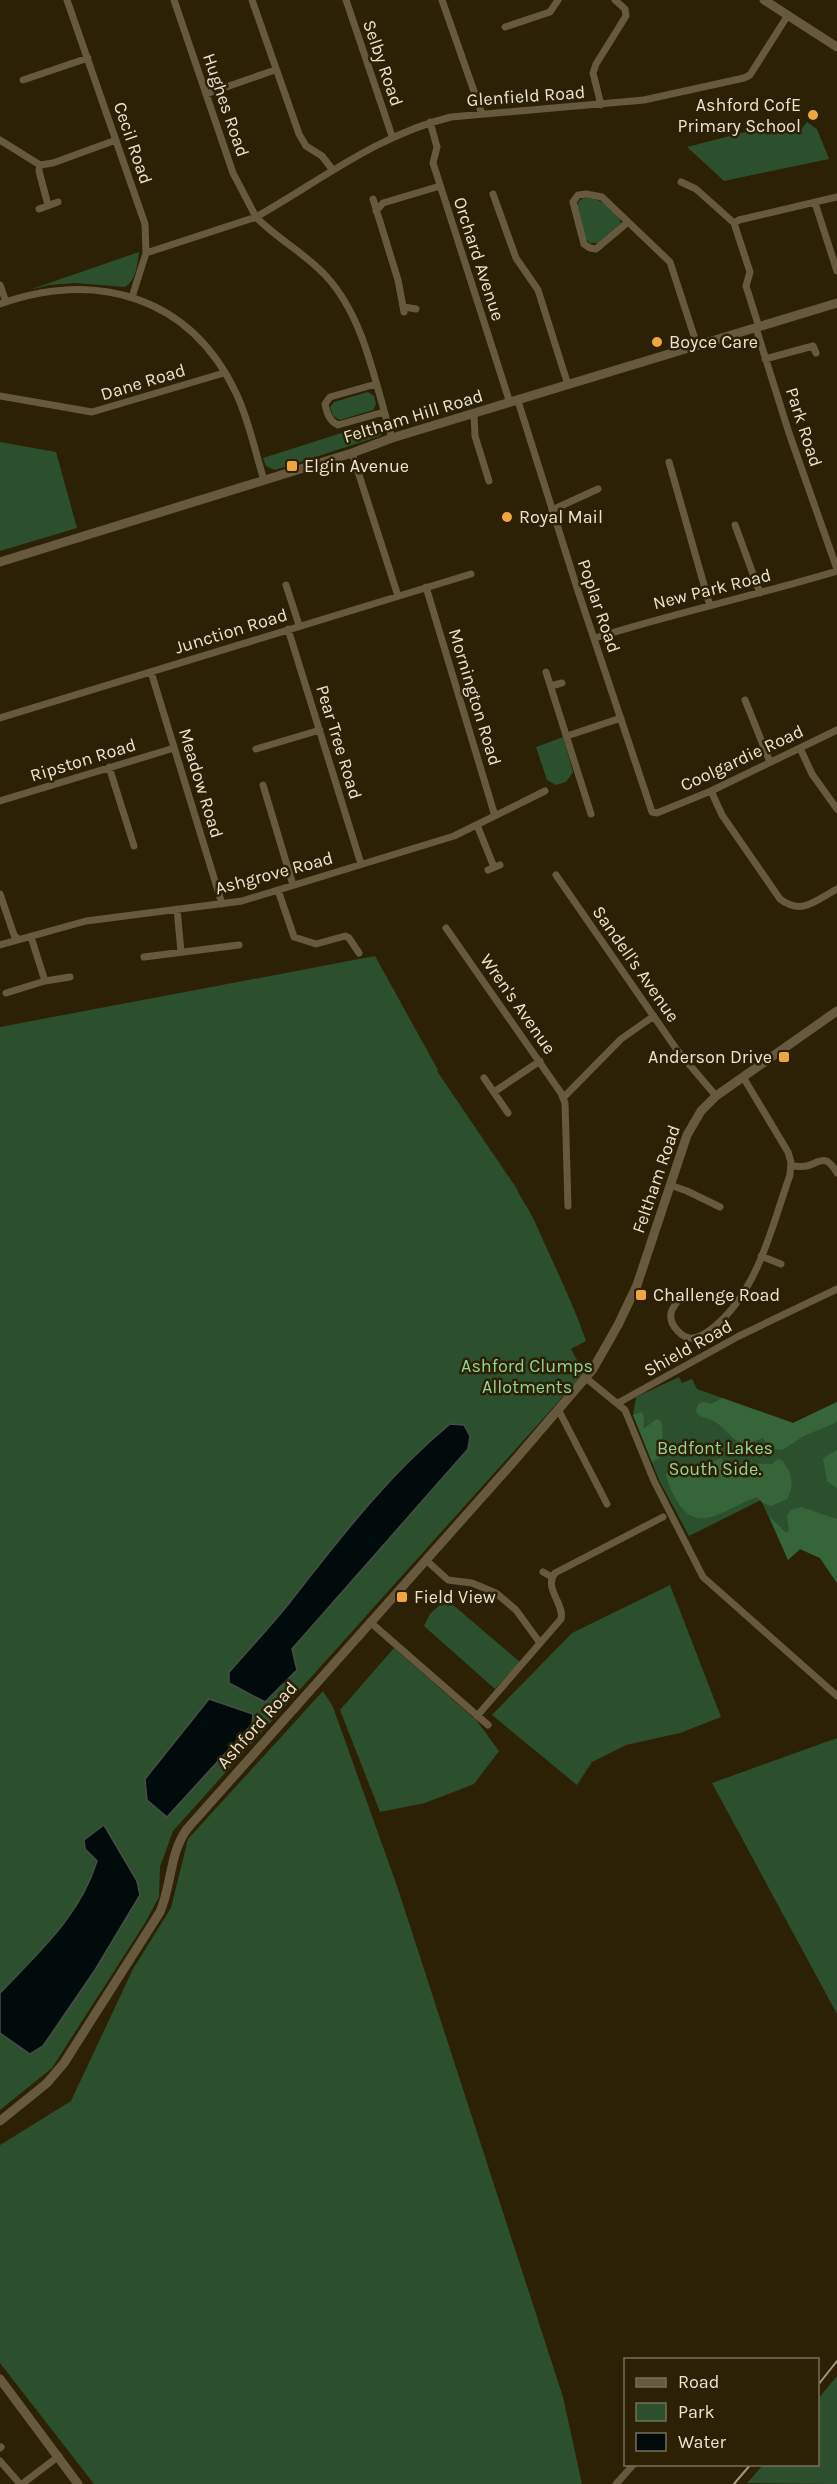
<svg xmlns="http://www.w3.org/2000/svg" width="837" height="2484" viewBox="0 0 837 2484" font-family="Karla,sans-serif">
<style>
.green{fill:#2c502e;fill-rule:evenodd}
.forest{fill:#37653a}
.water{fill:#020b0b;stroke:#484c47;stroke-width:1.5}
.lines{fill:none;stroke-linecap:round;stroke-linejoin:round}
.street{stroke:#67593e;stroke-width:7}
.secondary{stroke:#67593e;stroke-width:9}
.rail{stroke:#a19883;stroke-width:2}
.poi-dot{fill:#f0a63f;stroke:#2c2005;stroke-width:2}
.labels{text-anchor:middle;stroke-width:5;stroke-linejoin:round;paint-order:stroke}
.street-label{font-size:18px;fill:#ebe4d4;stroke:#2c2005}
.poi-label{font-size:18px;fill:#ebe4d4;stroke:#2c2005;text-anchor:start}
.park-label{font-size:18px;fill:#91d593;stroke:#2c2005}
</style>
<rect width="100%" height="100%" fill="#2c2005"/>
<path class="green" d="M788,121L793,130L799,132L807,122L817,129L829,159L724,181L687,147Z
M584,198C599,198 617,207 621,223L598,243H590L586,239L576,207L579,201Z
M139,252C137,265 137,279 125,287L75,283L49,285L29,290Z
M368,392L374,396L376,404L373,410L340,420L333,416L330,407L334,402Z
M376,422L383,425L384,432L380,436L275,470L266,466L263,458Z
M0,442L56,452L77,528L0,551Z
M563,737L573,772L566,782L556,785L547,780L536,747Z
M375,956L438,1070L437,1071L517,1189C521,1200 529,1208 534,1220C552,1261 572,1300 586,1341L571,1349L584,1373L173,1831L160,1867L159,1897L145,1923L52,2068L0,2110V2033L30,2053L43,2046L95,1970L140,1894L137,1881L103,1826L85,1849L97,1860C80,1916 39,1952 0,1993V1027ZM285,1608L310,1626L291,1649L229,1672ZM209,1699L253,1714L252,1724L202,1779L145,1780Z
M679,1377L682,1383L692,1379L697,1389L793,1423L837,1402V1583L820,1558L800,1549L788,1560L761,1500L689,1536L659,1480L633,1415L636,1397Z
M670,1585L721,1717L680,1733L626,1745L592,1762L577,1785L492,1715L572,1633Z
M446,1599L520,1662L495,1689L424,1626L430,1614Z
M394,1648L477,1721L499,1751L474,1784L425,1803L380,1812L340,1710Z
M323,1691L333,1707L397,1886L563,2397L582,2484H94L0,2363V2145L71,2101L133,1969L171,1908L188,1839Z
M837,1738V2014L712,1783Z
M837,2376V2484L747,2483L763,2465L818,2464V2399Z"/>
<path class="forest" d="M722,1398L793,1423L837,1402V1422L804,1436L782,1450L770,1448L763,1438C731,1452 736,1433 713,1421C706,1417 701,1418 696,1412L698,1404L703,1402L711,1404Z
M642,1412L644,1419L643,1429L657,1419L662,1422L663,1448L661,1457L652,1462L633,1415Z
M837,1450V1488L827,1481L823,1458Z
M721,1458L729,1472C741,1475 743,1471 752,1465C757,1462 767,1465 773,1464L777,1459L782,1460C792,1473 795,1484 787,1499L771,1506L763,1503L757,1497C730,1505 698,1538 677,1501C672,1492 668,1485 666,1474L669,1470L699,1467Z
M801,1507L837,1519V1583L820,1558L800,1549L788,1560L769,1516L785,1532H789L787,1515L791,1510Z"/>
<path class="water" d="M450,1424L464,1425L470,1436L468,1449L292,1649L297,1670L265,1702L229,1683V1672C248,1651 268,1629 286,1607C338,1541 385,1478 450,1424Z
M209,1699L253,1714L252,1724L167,1817L147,1800L145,1779Z
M104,1825L137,1881L140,1895L95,1970L43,2046L30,2054L0,2033V1993C39,1952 80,1916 97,1861L85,1849L84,1840Z"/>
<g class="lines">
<path class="street" d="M67,0L145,224L146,253L132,297
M174,0L233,173L256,217C320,181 377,135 451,117L644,100L744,78L750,75L788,15
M252,0L299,134L306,146L322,156L332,169
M346,0L392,136
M442,0L482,114
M505,27L550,12L558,0
M23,80L88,58
M206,94L275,70
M601,105L593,73L596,64L626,16L625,9L615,0
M430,122L437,147L433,163L510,403
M0,140L40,165L53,163L116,140
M40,165L39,171L48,205
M681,182L696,189L734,223L750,272L746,286L759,327
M493,194L516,258L538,290L568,385
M373,199L398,280L404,312
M815,203L837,271
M39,209L58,202
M376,211L383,203L440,186
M628,222L596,249L590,248L584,244L573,202L578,195L586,194L602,197L670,262L697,345
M734,223L739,220L837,197
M146,253L256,217C277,239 305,253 326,276C365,318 375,384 392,438
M0,285L6,302
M0,304C97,270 190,296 236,393C249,420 255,452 264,480
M404,307L416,309
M756,328L789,433L837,569
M765,359L813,346L816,353
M376,384L330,397L325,404C327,413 329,421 338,425L384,412
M0,396L92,412L224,373
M518,401L577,588L652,812L657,813L711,791L837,730
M474,414L475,436L489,481
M352,453L398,596
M669,462L710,606
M552,510L598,489
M735,525L760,593
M286,585L299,625
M426,587L495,816
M288,629L361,864
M595,638C675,613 757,595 837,571
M151,672L222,904
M546,672L591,814
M551,686L562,683
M745,700L770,762
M0,718L471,574
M567,736L621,718
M800,748L812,774L837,809
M256,749L320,730
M109,767L134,846
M263,785L293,885
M711,791L722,815L780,899C802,916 816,900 837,889
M0,801L174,748
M477,825L494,867
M488,870L500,865
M556,875L677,1050L716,1096
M278,890L294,937L316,944L345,936L349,938L359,953
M0,894L14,935L18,939
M177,909L181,952
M446,928L561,1093L565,1103L568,1206
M31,937L45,981
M0,945L86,921L242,901L454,836L545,791
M144,957L239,945
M6,993L45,981L70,977
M484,1078L508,1113
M494,1092L540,1061
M563,1098L621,1039L654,1016
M791,1166C796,1166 802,1167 807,1166C822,1161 826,1154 837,1173
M670,1185L687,1191L720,1207
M761,1256L781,1264
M677,1302C675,1305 671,1310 671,1314C669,1325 683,1340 694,1338C706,1336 723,1320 731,1310C762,1273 774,1220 790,1175L791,1162L788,1152L743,1077
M586,1378L625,1410L654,1481L703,1577L837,1696
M618,1403L739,1336L837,1289
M558,1409L607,1504
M426,1560L448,1580L472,1583L496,1593L516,1610L540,1643
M543,1572L552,1577
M370,1622L488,1725
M477,1716L561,1619C565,1604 543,1588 555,1573L663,1517
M0,2448L1,2447
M0,2461L20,2484
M22,2484L59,2456
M616,2484L634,2464"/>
<path class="secondary" d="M764,0L837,47
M0,562L352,453L392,438L837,303
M0,2121L47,2083L64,2063L160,1912C172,1885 169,1854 187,1829L515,1460L593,1369L618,1325L637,1285L687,1135L701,1111L716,1096L837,1011
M0,2379L78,2484"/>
<path class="rail" d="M818,2385L837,2361
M734,2484L751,2464"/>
</g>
<g class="poi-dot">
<circle cx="813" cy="115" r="6"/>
<circle cx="657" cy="342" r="6"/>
<rect x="286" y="460" width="12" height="12" rx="3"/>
<circle cx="507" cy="517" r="6"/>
<rect x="778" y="1051" width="12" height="12" rx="3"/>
<rect x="635" y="1289" width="12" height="12" rx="3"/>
<rect x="396" y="1591" width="12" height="12" rx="3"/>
</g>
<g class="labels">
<g class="street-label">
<text transform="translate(383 63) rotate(71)" y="6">Selby Road</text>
<text transform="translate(526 96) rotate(-4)" y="6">Glenfield Road</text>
<text transform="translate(226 105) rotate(71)" y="6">Hughes Road</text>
<text transform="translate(133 143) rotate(71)" y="6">Cecil Road</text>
<text transform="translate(479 259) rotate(72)" y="6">Orchard Avenue</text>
<text transform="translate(143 382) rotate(-17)" y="6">Dane Road</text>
<text transform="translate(413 416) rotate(-17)" y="6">Feltham Hill Road</text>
<text transform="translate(804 427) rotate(72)" y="6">Park Road</text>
<text transform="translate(712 589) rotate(-14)" y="6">New Park Road</text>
<text transform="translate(599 606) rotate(71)" y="6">Poplar Road</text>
<text transform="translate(231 631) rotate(-17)" y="6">Junction Road</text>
<text transform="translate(475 697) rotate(73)" y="6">Mornington Road</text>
<text transform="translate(339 742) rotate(73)" y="6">Pear Tree Road</text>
<text transform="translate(742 758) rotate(-25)" y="6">Coolgardie Road</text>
<text transform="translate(83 760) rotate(-17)" y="6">Ripston Road</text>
<text transform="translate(201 783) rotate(73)" y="6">Meadow Road</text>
<text transform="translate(274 873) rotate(-15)" y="6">Ashgrove Road</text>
<text transform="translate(636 964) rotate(55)" y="6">Sandell's Avenue</text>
<text transform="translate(518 1004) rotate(55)" y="6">Wren's Avenue</text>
<text transform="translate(656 1179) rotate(-71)" y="6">Feltham Road</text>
<text transform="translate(688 1348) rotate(-29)" y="6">Shield Road</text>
<text transform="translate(257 1725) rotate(-48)" y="6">Ashford Road</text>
</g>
<g class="poi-label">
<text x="801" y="111" text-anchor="end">Ashford CofE<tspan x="801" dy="21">Primary School</tspan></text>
<text x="669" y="348">Boyce Care</text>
<text x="304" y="472">Elgin Avenue</text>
<text x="519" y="523">Royal Mail</text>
<text x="772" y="1063" text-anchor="end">Anderson Drive</text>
<text x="653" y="1301">Challenge Road</text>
<text x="414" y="1603">Field View</text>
</g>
<g class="park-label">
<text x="527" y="1372">Ashford Clumps<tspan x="527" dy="21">Allotments</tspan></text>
<text x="715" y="1454">Bedfont Lakes<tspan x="715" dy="21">South Side.</tspan></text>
</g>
</g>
<rect x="624" y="2358" width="195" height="108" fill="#2c2005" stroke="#786e58" stroke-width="1.5"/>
<rect x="636" y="2378" width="30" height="9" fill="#67593e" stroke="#786e58" stroke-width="1.5"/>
<text x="678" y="2388" font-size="18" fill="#ebe4d4">Road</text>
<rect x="636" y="2403" width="30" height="18" fill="#2c502e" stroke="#786e58" stroke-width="1.5"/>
<text x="678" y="2418" font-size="18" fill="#ebe4d4">Park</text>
<rect x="636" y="2433" width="30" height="18" fill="#020b0b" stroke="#786e58" stroke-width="1.5"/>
<text x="678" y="2448" font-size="18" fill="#ebe4d4">Water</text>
</svg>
